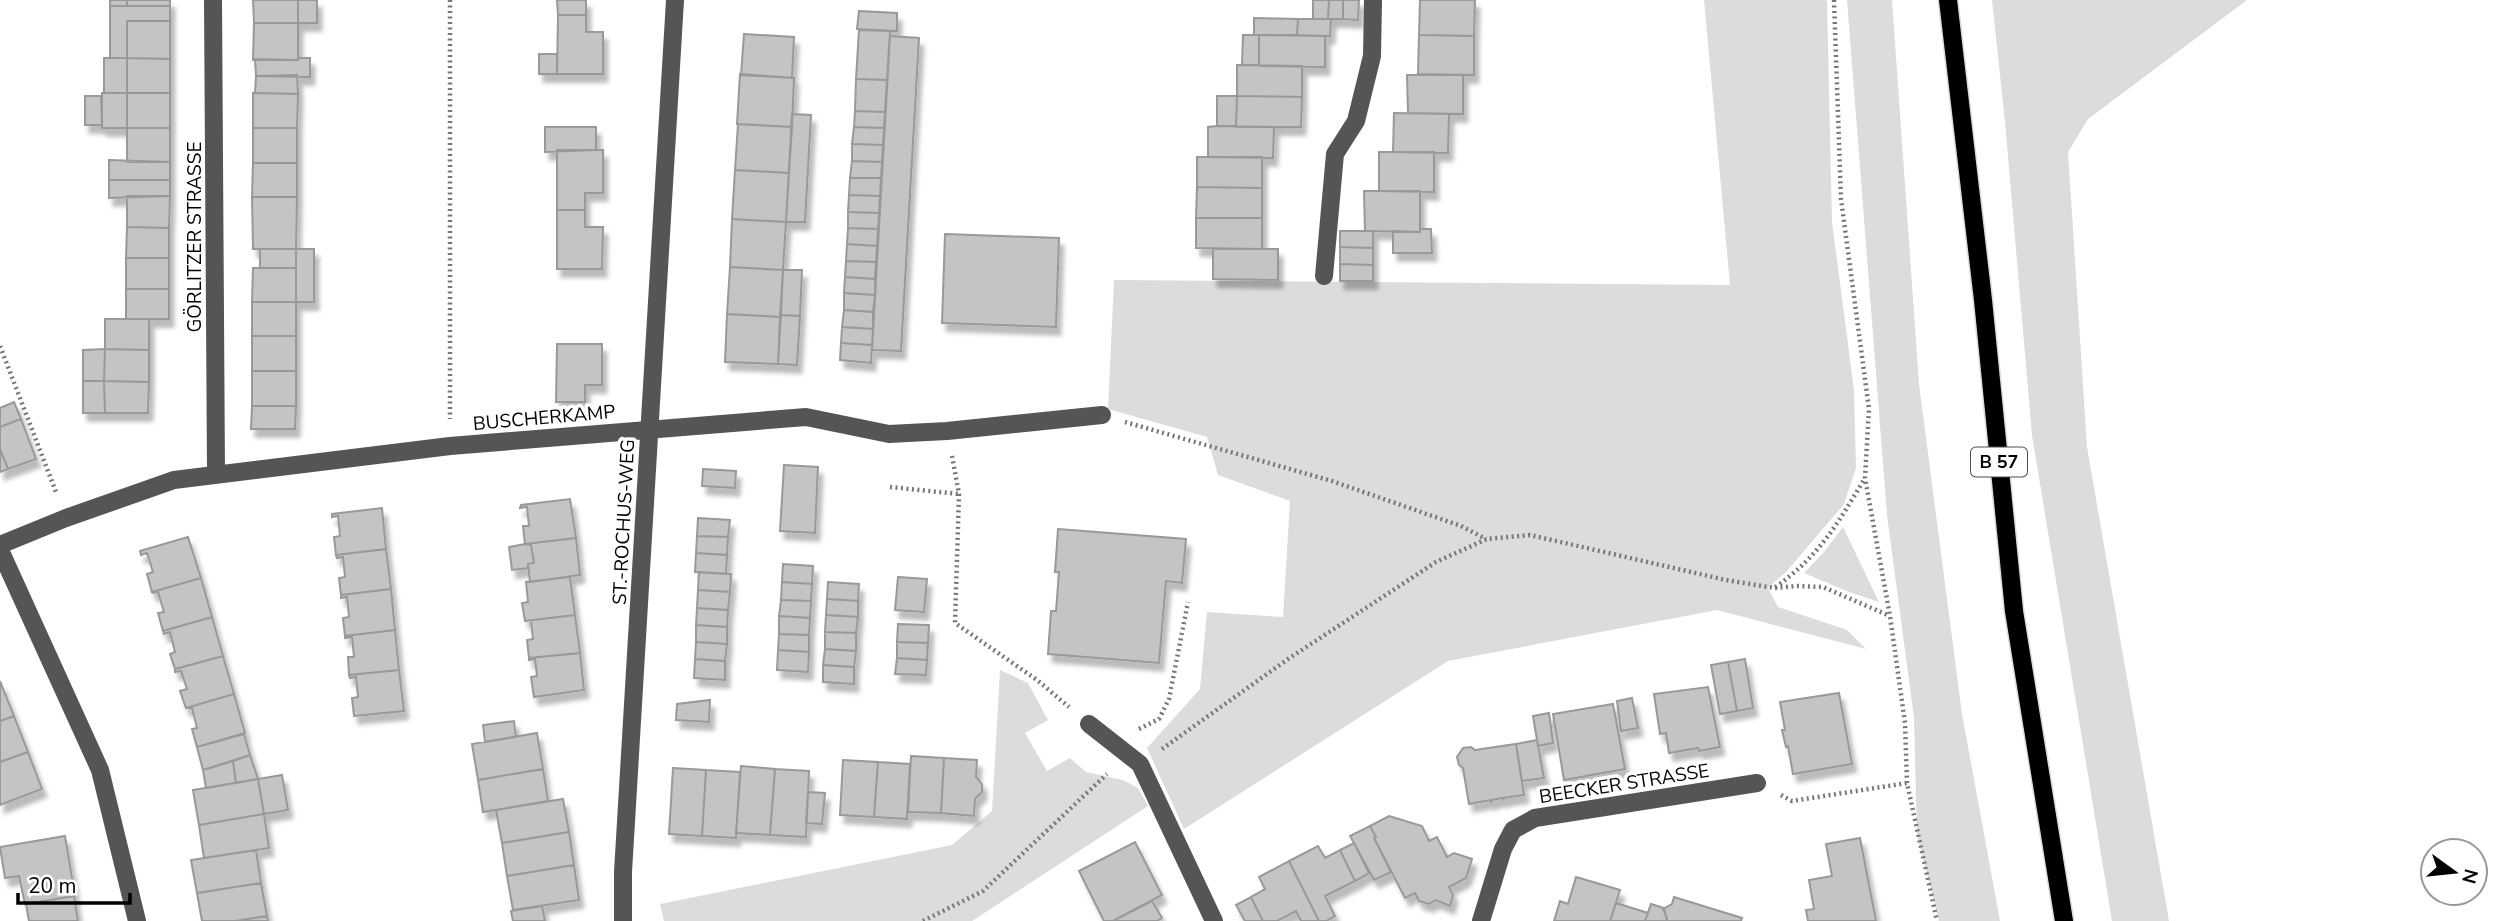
<svg xmlns="http://www.w3.org/2000/svg" width="2503" height="921" viewBox="0 0 2503 921" font-family="'Nunito Sans',sans-serif">
<style>
.green{fill:#dcdcdc}
.building{fill:#c4c4c4;stroke:#999;stroke-width:2;filter:url(#shadow)}
.lines{fill:none;stroke-linecap:round;stroke-linejoin:round}
.major-casing{stroke:#dbdbdb;stroke-width:21}
.path{stroke:#777;stroke-width:4.5;stroke-dasharray:2 3.5;stroke-linecap:butt}
.minor{stroke:#555;stroke-width:18}
.major{stroke:#000;stroke-width:18}
.labels{text-anchor:middle;stroke-width:7;stroke-linejoin:round;paint-order:stroke}
.shield{fill:#fff;stroke:#4c4c4c;stroke-width:2}
.shield-label{font-size:18px;font-weight:bold;fill:#000}
.street-label{font-size:19px;fill:#000;stroke:#fff}
</style>
<defs>
<filter id="shadow"><feDropShadow dx="4.5" dy="8" stdDeviation="2" flood-color="#0004"/></filter>
</defs>
<rect width="100%" height="100%" fill="#fff"/>
<path class="green" d="M1704,0H1827L1832,222L1854,390L1856,468L1844,504L1787,571L1768,588L1778,607L1847,630L1866,649L1717,610L1448,661L1184,829L1147,748L1200,689L1207,612L1283,617L1290,501L1218,475L1207,437L1108,409L1114,280L1730,285Z
M1847,0H1892L1919,384L1962,714L2000,921H1939L1917,835L1914,718L1887,515Z
M1992,0H2247L2088,119L2068,152L2087,447L2169,921H2112L2032,435L2005,122Z
M1843,527L1879,602L1849,592L1804,573L1824,552Z
M1000,670L1028,683L1048,720L1025,733L1047,771L1070,758L1086,772L1123,780L1138,788L1148,806L972,921H664L660,904L952,845L992,811Z"/>
<path class="building" d="M110,0H127V6H110Z
M127,0H170V6H127Z
M253,0H298V23H254Z
M298,0H317V23H298Z
M557,0H586V15H558Z
M1313,0H1329L1328,19H1313Z
M1329,0H1343V19H1328Z
M1343,0H1359L1358,20L1343,19Z
M1420,0H1475L1474,36L1419,35Z
M110,6H170V21H127V58H110Z
M859,11L897,13V31L857,29Z
M558,15H586V32H603V74H557Z
M1254,18L1298,19L1297,35H1254Z
M1298,19H1331L1330,36L1297,35Z
M127,21H170V59L127,58Z
M254,23H298V60H253Z
M859,30L890,31L887,80L856,79Z
M744,34L794,37L792,78L741,75Z
M1243,35H1259V65H1242Z
M1259,35L1325,36V67L1259,66Z
M1419,35L1474,36V75L1418,74Z
M890,36L919,38L901,351L872,350Z
M539,54H557V74H539Z
M104,58H127V93H104Z
M127,58L170,59V93H127Z
M298,58H310V77L256,76L255,59L298,60Z
M1237,65L1302,66V97L1237,96Z
M740,74L794,78L792,127L737,124Z
M297,75L298,94L255,93L256,76Z
M1407,75H1463V114L1408,113Z
M856,79L887,80L885,112L855,111Z
M102,93H127V128H102Z
M127,93H170V128H127Z
M253,93L298,94L297,128H253Z
M85,96H101L102,125H85Z
M1217,96H1237L1236,126H1217Z
M1237,96L1302,97L1301,127H1236Z
M855,111L885,112L884,128L854,127Z
M1394,113L1449,114L1448,153L1393,152Z
M792,114L811,115L805,222H786Z
M738,124L792,127L789,173L735,170Z
M1217,126L1274,127L1273,158L1208,157V127Z
M545,127H596V150L545,152Z
M854,127L884,128L883,145L852,144Z
M127,128H170V162H127Z
M253,128H297V163H253Z
M852,144L883,145L882,162L852,161Z
M557,150H603V193H585V210H557Z
M1379,152H1434V192L1379,191Z
M1197,157H1262V188L1197,187Z
M109,160L170,162V180H109Z
M852,161L882,162L881,178H850Z
M253,163H297V197H252Z
M735,170L789,173L786,222L732,219Z
M850,178H881L880,196L849,195Z
M109,180H170V196L109,198Z
M1197,187L1262,188V218H1196Z
M1364,191H1420V232L1365,231Z
M849,195L880,196L879,213L848,212Z
M127,196H170L169,228L127,227Z
M252,197H297L296,249H253Z
M557,210H585V227H603L602,269H557Z
M848,212L879,213L878,229L848,228Z
M1196,218H1262V249L1196,248Z
M732,219L786,222L783,270L730,267Z
M127,227L169,228V258H126Z
M848,228L878,229L877,246L847,244Z
M1420,229H1431L1432,253H1393V231L1420,232Z
M1340,231H1373V248L1340,247Z
M945,234L1059,238L1056,327L942,323Z
M847,244L877,246L876,262L846,261Z
M1340,247L1373,248V265L1340,264Z
M260,249H296V268H260Z
M296,249H314V302H296Z
M1213,249H1278V280L1213,279Z
M126,258H169V289H126Z
M846,261L876,262L875,279L845,277Z
M1340,264L1373,265V281H1340Z
M730,267L783,270L780,317L727,314Z
M253,268H296V302H252Z
M783,270H802L800,316L781,315Z
M845,277L875,279V295L844,293Z
M126,289H169V319H126Z
M844,293L875,295L873,312L844,310Z
M252,302H296V336H252Z
M844,310L873,312V329L842,327Z
M727,314L780,317L778,364L725,362Z
M781,315L800,316L797,365L778,364Z
M105,319H149V350L105,349Z
M842,327L873,329L872,345L841,343Z
M252,336H296V371H252Z
M841,343L872,345L871,363L840,360Z
M557,344H602V385H585V402H556Z
M105,349L149,350V382L104,381Z
M105,349L104,381H83V350Z
M252,371H296V406H252Z
M83,381H104L105,413H83Z
M104,381L149,382L148,413H105Z
M14,402L21,419L0,427V408Z
M252,406H296L295,429H251Z
M21,419L36,459L8,469L0,449V427Z
M0,449L8,469L0,472Z
M784,465L818,467L815,533L780,531Z
M703,469L736,471L735,488L702,486Z
M570,499L576,538L525,544L523,526H529L527,507L520,508L521,505Z
M382,508L386,549L336,555L334,537L340,536L338,516L332,517V514Z
M698,518L730,520L728,537L697,536Z
M1058,529L1186,539L1182,583L1166,581L1159,663L1048,654L1051,611H1056L1059,572H1055Z
M697,536L728,537L727,555L696,553Z
M188,537L201,578L152,592L147,574L153,572L147,553L141,555L140,551Z
M576,538L580,575L530,582L528,564L534,563L531,545L525,544Z
M525,544L531,545L534,563L528,564V568L512,570L509,547Z
M386,549L391,589L341,595L339,578L345,577L343,557L337,558L336,555Z
M696,553L727,555L726,574L695,572Z
M783,564L813,566L812,584L782,582Z
M699,572L731,574L730,592L698,590Z
M570,577L575,615L525,621L522,603L528,602L526,582Z
M898,577L927,579L924,612L895,610Z
M201,578L212,617L163,631L158,613L164,612L158,592L153,593L152,592Z
M782,582L812,584L811,601L781,600Z
M828,582L859,584L858,601L827,599Z
M391,589L395,630L345,636L343,618L349,617L347,597L341,598V595Z
M698,590L730,592L728,610L697,608Z
M827,599L858,601V617L826,615Z
M781,600L811,601L810,618L779,616Z
M697,608L728,610L727,627L696,625Z
M575,615L580,653L529,658L527,640L533,639L531,621H525Z
M826,615L858,617L856,633L825,632Z
M779,616L810,618L809,635L779,634Z
M212,617L223,656L175,669L170,654L175,652L170,632L164,634L163,631Z
M898,624L929,625L928,643L897,642Z
M696,625L727,627V644L696,642Z
M395,630L399,670L349,675L348,657H354L352,637L345,638V636Z
M825,632L856,633V651L825,649Z
M779,634L809,635V652L778,650Z
M696,642L727,644L725,661L695,659Z
M897,642L928,643L927,660L897,658Z
M825,649L856,651L854,667L823,665Z
M778,650L809,652L808,672L777,670Z
M580,653L584,690L534,697L531,677L537,676L535,659L529,660V658Z
M223,656L234,694L186,708L180,691L187,689L181,671L175,672V669Z
M897,658L927,660L926,675L895,674Z
M695,659L725,661V680L694,678Z
M1745,659L1753,708L1737,711L1728,662Z
M1728,662L1737,711L1720,714L1711,665Z
M823,665L854,667V684L823,682Z
M399,670L404,711L354,716L352,698L358,697L356,677L350,678L349,675Z
M0,681L14,716L0,721Z
M1708,687L1720,747L1699,751L1698,748L1669,753L1666,733L1660,734L1654,694Z
M1839,693L1852,764L1793,774L1788,746L1786,747L1782,730H1785L1780,702Z
M234,694L245,733L197,747L192,729L197,728L192,708H186Z
M1632,698L1638,728L1621,731L1617,701Z
M710,700L709,722L676,720L677,704Z
M1613,704L1625,769L1564,780L1553,714Z
M1549,713L1553,743L1538,746L1533,716Z
M14,716L28,752L0,762V721Z
M514,721L516,737L485,742L483,725Z
M537,733L543,769L478,780L472,744Z
M244,734L250,755L203,770L197,747Z
M1537,740L1544,778L1522,781L1516,744Z
M1516,744L1524,795L1503,798L1504,800L1502,798L1492,800L1491,802L1490,800L1469,804L1463,768L1459,765L1457,757L1463,748L1471,747L1475,750Z
M28,752L42,789L0,805V762Z
M250,755L258,779L236,783L233,761Z
M911,756L944,758L941,813L908,812Z
M944,758L977,760L976,777L982,784V792L975,799L974,816L941,813Z
M843,760L878,762L874,817L840,815Z
M233,761L236,783L206,788L203,770Z
M878,762L910,764L907,819L874,817Z
M741,766L775,769L770,835L736,833Z
M673,768L706,770L702,836L669,834Z
M543,769L548,801L483,812L478,780Z
M775,769L809,771L806,837L770,835Z
M706,770L740,772L736,838L702,836Z
M282,775L288,810L264,814L258,779Z
M258,779L264,814L199,825L193,790Z
M808,792L825,793L822,824L806,823Z
M563,799L569,832L502,843L496,810Z
M264,814L269,848L204,858L199,825Z
M1389,816L1422,826L1429,841L1437,837L1447,857L1454,853L1472,859L1466,878L1449,887L1453,895L1450,906L1436,900L1429,904L1419,901L1415,893L1405,898L1374,838L1376,837L1370,826Z
M1370,826L1376,837L1374,838L1391,872L1374,880L1350,836Z
M569,832L574,865L507,876L502,843Z
M65,836L75,896L25,904L19,876L5,878L0,847Z
M1860,838L1876,921H1808L1806,910L1814,909L1809,880L1832,876L1826,844Z
M1135,842L1162,895L1113,921H1104L1079,871Z
M1354,843L1369,873L1355,881L1340,850Z
M1318,846L1325,858L1340,850L1355,881L1325,896L1335,916L1326,921H1319L1289,861Z
M256,850L261,883L197,893L191,860Z
M1289,861L1319,921H1301L1296,911L1277,921H1263L1251,897L1265,889L1259,877Z
M574,865L579,900L513,910L507,876Z
M1576,877L1620,890L1610,921H1554L1560,901L1568,904Z
M261,883L267,916L235,921H202L197,893Z
M74,896L78,921H29L26,904Z
M1251,897L1263,921H1245L1236,905Z
M1674,897L1742,918L1741,921H1667V918L1663,909L1672,904Z
M1152,901L1162,918L1157,921H1113Z
M1616,903L1648,913L1645,921H1610Z
M1651,904L1664,908L1667,921H1645Z
M542,906L545,921H513L511,911Z
M267,916L268,921H235Z"/>
<g class="lines">
<defs>
<path id="major" d="M1948,0L1983,300L2014,611L2064,921"/>
</defs>
<use href="#major" class="major-casing"/>
<path class="path" d="M450,0V419
M1834,0L1841,199L1869,409L1865,478L1890,616L1905,723L1907,783L1937,921
M0,346L56,492
M1125,422L1332,481L1461,526L1486,539
M952,456L959,494L955,623L1037,680L1069,707
M890,487L959,494
M1775,588L1797,586L1823,587L1890,616
M1139,729L1159,719L1169,699L1188,602
M1162,749L1288,659L1436,562L1487,539L1530,535L1726,580L1774,588C1819,557 1838,523 1865,478
M1781,795L1792,801L1907,783
M923,921L983,891L1107,774"/>
<path class="minor" d="M213,0L216,474
M1324,276L1335,154L1356,121L1372,56L1373,0
M0,545L66,518L174,480L450,446L806,417L889,434L947,431L1102,415
M0,550L100,770L137,921
M1089,724L1140,764L1214,921
M623,921V872L675,0
M1481,921L1503,849L1513,830L1535,818L1757,783"/>
<use href="#major" class="major"/>
</g>
<g class="labels">
<rect class="shield" x="1971" y="447.5" width="56" height="29" rx="5"/>
<g class="shield-label">
<text x="1999" y="468">B 57</text>
</g>
<g class="street-label">
<text transform="translate(194 237) rotate(-90)" y="7">GÖRLITZER STRASSE</text>
<text transform="translate(544 417) rotate(-5)" y="7">BUSCHERKAMP</text>
<text transform="translate(623 522) rotate(-87)" y="7">ST.-ROCHUS-WEG</text>
<text transform="translate(1624 783) rotate(-9)" y="7">BEECKER STRASSE</text>
</g>
</g>
<g transform="translate(2454 872) rotate(105)"><circle r="33" fill="#ffffff" stroke="#999999" stroke-width="2"/>
<path d="M0-5L12 26L0 18L-12 26Z" fill="#000000"/>
<text y="-10" font-size="19" font-weight="bold" text-anchor="middle" fill="#000000">N</text>
</g>
<path d="M18 893v10h112v-10" fill="none" stroke="#000000" stroke-width="3.5"/>
<text x="28" y="893" font-size="21" fill="#000000" stroke="#ffffff" stroke-width="5" paint-order="stroke">20 m</text>
</svg>
